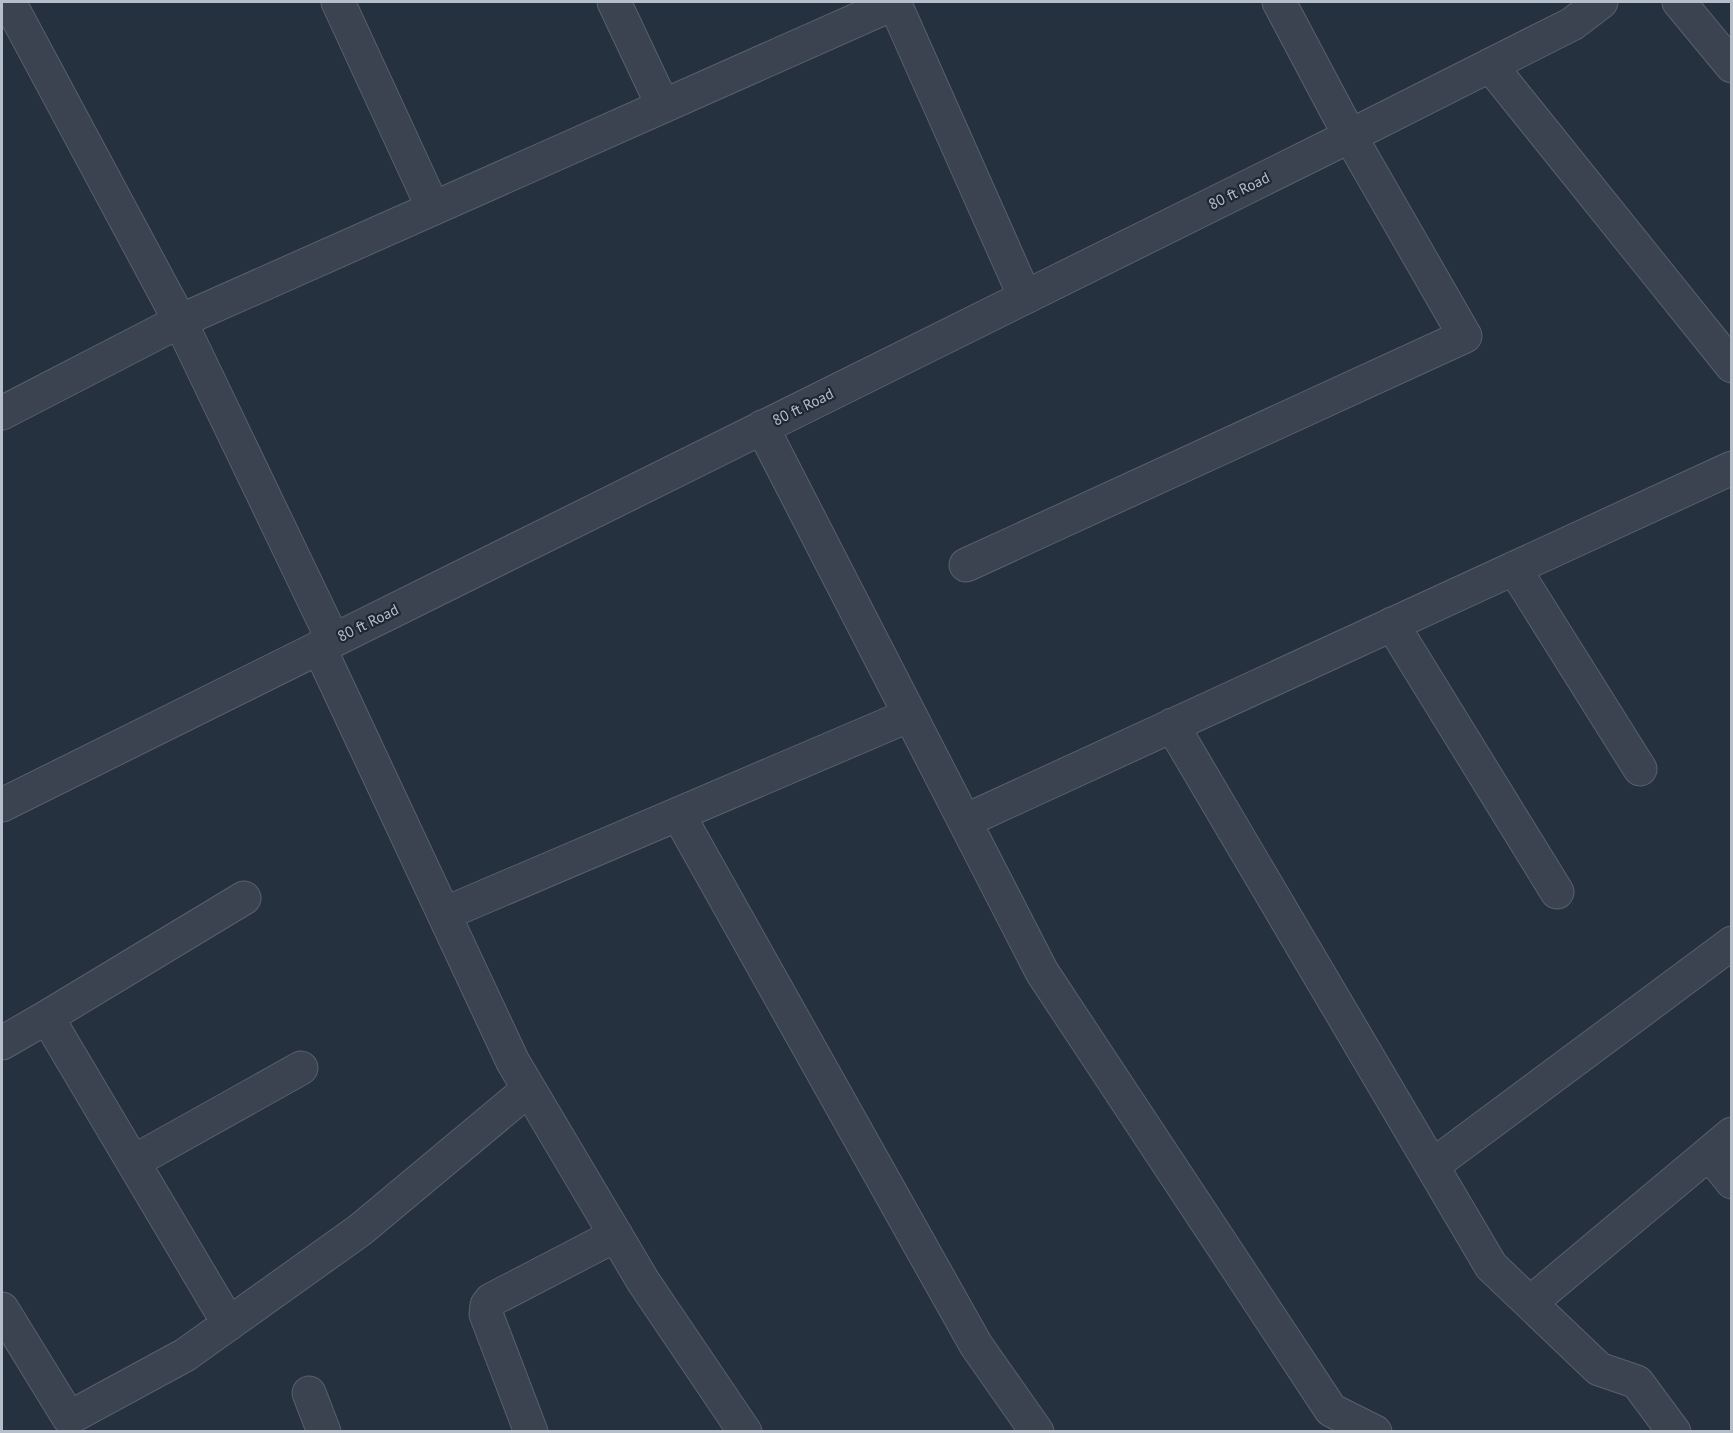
<svg xmlns="http://www.w3.org/2000/svg" width="1733" height="1433" viewBox="0 0 1733 1433" font-family="'PT Sans',sans-serif">
<style>
.lines{fill:none;stroke-linecap:round;stroke-linejoin:round}
.minor-casing{stroke:#57616c;stroke-width:35}
.minor{stroke:#3a434f;stroke-width:33}
.labels{text-anchor:middle;stroke-width:4.5;stroke-linejoin:round;paint-order:stroke}
.street-label{font-size:15px;fill:#b6bec9;stroke:#1e2834}
</style>
<rect width="100%" height="100%" fill="#26313f"/>
<g class="lines">
<defs>
<path id="minor" d="M9,2L180,321L333,640
M338,2L433,208
M614,2L663,106
M894,2L1025,297
M1679,2L1732,66
M1490,65L1732,366
M2,413L180,321L895,3
M762,427L1042,972L1331,1410L1375,1432
M966,565L1465,336L1350,136L1279,2
M1514,568L1640,769
M1392,624L1557,892
M319,647L513,1062L643,1281L745,1432
M1172,725L1491,1266L1599,1369L1637,1382L1674,1432
M2,805L1350,136L1572,24L1601,2
M678,814L976,1345L1037,1432
M965,821L1732,468
M444,914L910,715
M47,1017L229,1324
M2,1043L47,1017L244,898
M1709,1153L1732,1182
M133,1162L301,1068
M1432,1166L1732,943
M1530,1303L1732,1134
M2,1309L69,1418L185,1355L360,1230L529,1089
M309,1393L324,1432
M531,1432L486,1314L487,1305L491,1300L616,1235"/>
</defs>
<use href="#minor" class="minor-casing"/>
<use href="#minor" class="minor"/>
</g>
<g class="labels">
<g class="street-label">
<text transform="translate(1239 191) rotate(-26)" y="5">80 ft Road</text>
<text transform="translate(803 407) rotate(-26)" y="5">80 ft Road</text>
<text transform="translate(368 623) rotate(-26)" y="5">80 ft Road</text>
</g>
</g>
<rect width="1733" height="1433" fill="none" stroke="#b6bec9" stroke-width="6"/>
</svg>
